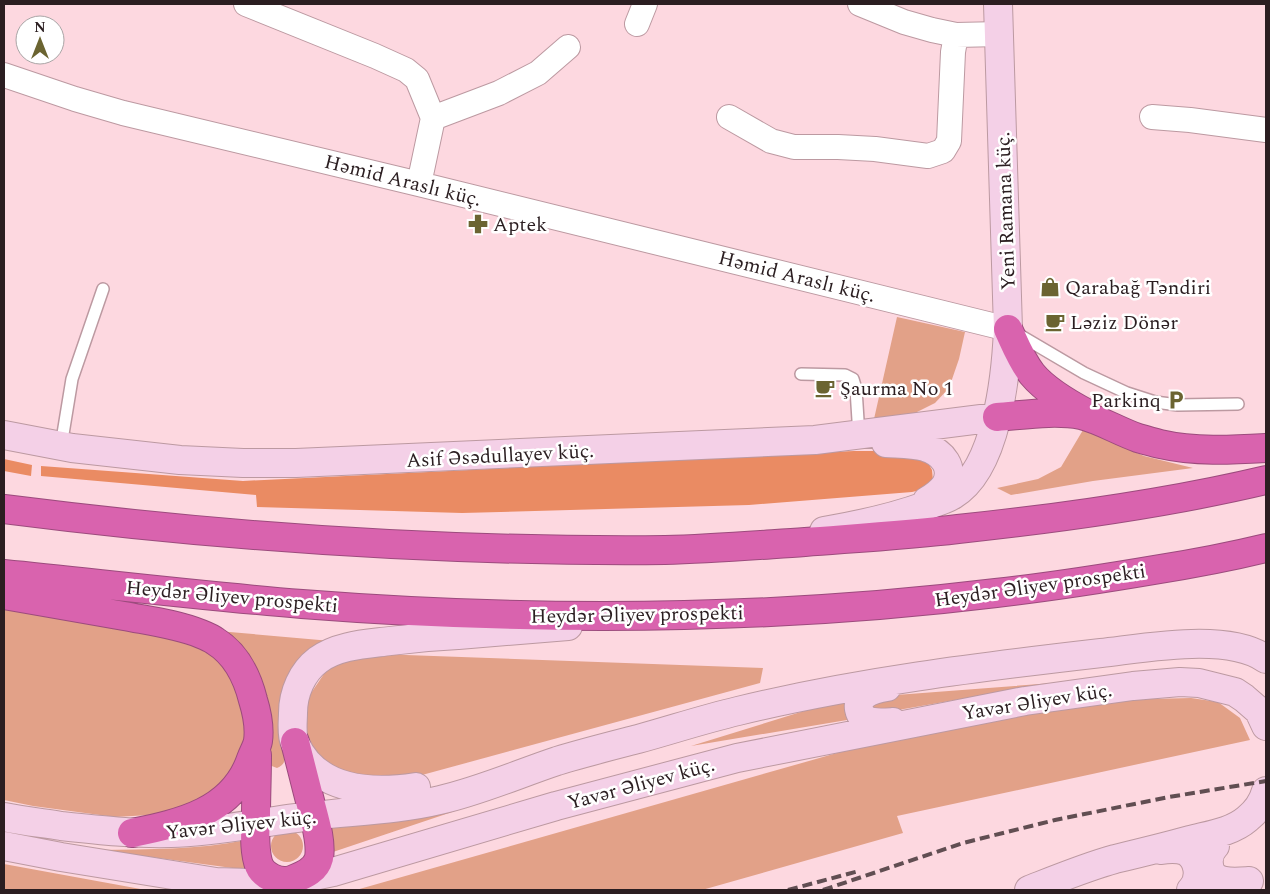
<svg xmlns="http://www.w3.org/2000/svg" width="1270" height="894" viewBox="0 0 1270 894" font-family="Spectral,serif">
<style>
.green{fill:#e2a188}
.forest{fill:#ea8b63}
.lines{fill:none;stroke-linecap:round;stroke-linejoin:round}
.lane-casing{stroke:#bc99a1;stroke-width:14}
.street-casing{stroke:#bc99a1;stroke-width:26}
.secondary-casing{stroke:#bc99a1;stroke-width:30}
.highway-casing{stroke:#9c4b7d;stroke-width:30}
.lane{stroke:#fff;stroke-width:11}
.street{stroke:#fff;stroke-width:24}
.secondary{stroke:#f4d0e7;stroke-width:28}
.highway{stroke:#d963ae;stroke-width:28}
.rail{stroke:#614e52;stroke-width:4;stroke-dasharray:10 5;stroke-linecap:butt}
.labels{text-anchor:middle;stroke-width:5;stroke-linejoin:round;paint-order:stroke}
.street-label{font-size:20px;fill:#2b1e21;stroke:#fff}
.poi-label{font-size:20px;fill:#2b1e21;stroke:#fff;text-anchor:start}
</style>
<rect width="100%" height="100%" fill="#fdd8e0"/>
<path class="green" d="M897,317L965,332L959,359L949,388L935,403L915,413L874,419Z
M1083,430L1144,456L1193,468L1093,481L1011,495L997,488L1038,479L1061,467Z
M4,608L179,633L228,665L242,691L248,744L218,792L167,814L115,817L33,806L4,800Z
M218,631L331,641L285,754C285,762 284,765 277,768L269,765Z
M378,654L763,668L760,683L422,775L359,778L319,760L307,739L304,718L309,696L326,671L343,659Z
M1053,683L881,713L871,709V701L883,696Z
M846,698L847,720L691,746Z
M1191,698L1218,702L1240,718L1250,740L897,816L903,833L702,890H356L851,749L1065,707L1111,700Z
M455,811L330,853L325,822Z
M271 846a16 16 0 1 1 32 0a16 16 0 1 1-32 0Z
M246,840L247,870L99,850C148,849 198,850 246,840Z
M4,864L146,890H4Z"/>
<path class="forest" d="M854,451H894L927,461L932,470L933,481L925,489L912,492L749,505L462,513L257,507L256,495L41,476V466L243,481Z
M4,459L32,465L31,476L4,471Z"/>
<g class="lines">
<defs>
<path id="lane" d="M1016,333L1084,373L1127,393L1155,402L1178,405L1238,404
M801,374L845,375L853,379L856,389L859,436
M61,446L72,379L103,289"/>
<path id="street" d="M246,4L375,56L406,70L417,79L433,118L419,184
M860,4L904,22L932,30L956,35L1000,34
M637,24L645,4
M4,75L75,99L123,113L419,184L1008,329
M729,117L771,141L794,147H838L875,149L928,156L943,151L949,141L953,52L956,35
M1152,117L1190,120L1266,130
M433,118L499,93L538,73L568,47"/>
<path id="secondary" d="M4,435L72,448L180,460L243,463H296L815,440L997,417
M886,443C899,444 913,444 925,447C942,452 956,468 945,486C940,493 934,497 927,501
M824,531C859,525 892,518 925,506C934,503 945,500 953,495C997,469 1006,375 1008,329L998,4
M887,687C880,688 871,690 864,695C860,698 858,703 859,709C862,725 880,723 893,722
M416,787C371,794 316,791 295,743C291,734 293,722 293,713C293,693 302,672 318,660C338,645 367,644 390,641C413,638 436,636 458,635C495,632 531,629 568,626
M4,817C23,821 42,823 61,826C98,830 134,834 171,833C218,832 265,821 312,816C355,811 398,810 440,800C480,791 518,774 557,761C583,753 611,746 638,739C671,730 704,719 738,711C857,682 979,667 1101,653C1146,648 1228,632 1266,659
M4,846L61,857L216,882L250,883L290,881L333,872L556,806L737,758L1025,701L1133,686L1180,682L1199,683L1235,692L1244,698L1259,711L1266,726
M1215,846C1210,851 1208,858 1209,865C1211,885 1235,882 1249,881
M1160,850C1168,849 1177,848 1185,851C1199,858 1202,879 1191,890
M1029,890C1057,879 1086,867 1115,859C1140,853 1165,847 1190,840C1209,835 1232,832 1247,819C1256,812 1263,802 1266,791"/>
<path id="highway" d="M1008,329C1015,344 1021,360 1032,374C1046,391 1069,404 1088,414
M997,417C1024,415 1054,410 1081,415C1101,420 1118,431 1138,438C1145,440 1152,442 1160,444C1195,452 1231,450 1266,448
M4,509C223,537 444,552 665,550C712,549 759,545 805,542C856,538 907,535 958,529C1062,518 1165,504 1266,480
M4,574C103,584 202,596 302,604C533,622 766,621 996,593C1049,587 1101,579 1154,570C1192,564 1229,557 1266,548
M4,595C44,602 84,609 124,616C150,621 176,624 201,634C206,636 211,638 215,641C236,654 247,676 253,700C257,713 260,727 258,741C257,747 253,753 251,759C233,812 181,823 132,833
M257,755C257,775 256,796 256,816C255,831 254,847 258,862C261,876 281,885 294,879C305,875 316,870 319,858C322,841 314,817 310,801C305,782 300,762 295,742"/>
</defs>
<use href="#lane" class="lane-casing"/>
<use href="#street" class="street-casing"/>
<use href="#secondary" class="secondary-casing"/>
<use href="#highway" class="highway-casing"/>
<use href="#lane" class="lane"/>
<use href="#street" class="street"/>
<use href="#secondary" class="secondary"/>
<use href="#highway" class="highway"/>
<path class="rail" d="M788,890L859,871
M823,890L963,843L1055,820L1169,797L1266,781"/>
</g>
<defs>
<symbol id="pharmacy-bare" viewBox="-9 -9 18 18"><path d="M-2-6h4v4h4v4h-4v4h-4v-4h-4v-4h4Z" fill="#6b6431" stroke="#fff" stroke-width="2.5" paint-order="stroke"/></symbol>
<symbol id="shop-bare" viewBox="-9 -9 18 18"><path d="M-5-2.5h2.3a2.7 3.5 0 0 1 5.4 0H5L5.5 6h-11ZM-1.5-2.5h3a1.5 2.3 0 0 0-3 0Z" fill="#6b6431" stroke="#fff" stroke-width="2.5" paint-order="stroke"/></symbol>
<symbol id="cafe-bare" viewBox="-9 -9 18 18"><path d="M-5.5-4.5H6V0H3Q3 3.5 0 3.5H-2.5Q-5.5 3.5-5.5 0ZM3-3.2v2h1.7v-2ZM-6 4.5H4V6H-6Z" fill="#6b6431" stroke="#fff" stroke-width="2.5" paint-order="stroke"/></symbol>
<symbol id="parking-bare" viewBox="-9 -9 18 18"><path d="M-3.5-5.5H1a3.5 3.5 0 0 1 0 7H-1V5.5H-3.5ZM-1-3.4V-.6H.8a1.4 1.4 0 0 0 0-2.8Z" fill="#6b6431" stroke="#fff" stroke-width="2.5" paint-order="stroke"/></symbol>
</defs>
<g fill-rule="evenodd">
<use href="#pharmacy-bare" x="464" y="210" width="28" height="28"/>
<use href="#shop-bare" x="1036" y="273" width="28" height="28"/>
<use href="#cafe-bare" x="1041" y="308" width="28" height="28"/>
<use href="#cafe-bare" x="811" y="374" width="28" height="28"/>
<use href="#parking-bare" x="1162" y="386" width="28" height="28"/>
</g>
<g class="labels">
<g class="street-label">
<text transform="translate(403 180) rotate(14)" y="7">Həmid Araslı küç.</text>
<text transform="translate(1005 211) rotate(-92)" y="7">Yeni Ramana küç.</text>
<text transform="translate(797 276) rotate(14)" y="7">Həmid Araslı küç.</text>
<text transform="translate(500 455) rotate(-3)" y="7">Asif Əsədullayev küç.</text>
<text transform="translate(1040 585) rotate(-8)" y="7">Heydər Əliyev prospekti</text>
<text transform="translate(232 596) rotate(5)" y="7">Heydər Əliyev prospekti</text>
<text transform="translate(637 614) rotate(-1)" y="7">Heydər Əliyev prospekti</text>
<text transform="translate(1037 701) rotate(-9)" y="7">Yavər Əliyev küç.</text>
<text transform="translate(641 783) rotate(-15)" y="7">Yavər Əliyev küç.</text>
<text transform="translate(241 824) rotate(-6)" y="7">Yavər Əliyev küç.</text>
</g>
<g class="poi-label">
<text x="493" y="231">Aptek</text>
<text x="1065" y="294">Qarabağ Təndiri</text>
<text x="1070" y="329">Ləziz Dönər</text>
<text x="840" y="395">Şaurma No 1</text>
<text x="1161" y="407" text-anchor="end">Parkinq</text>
</g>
</g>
<rect width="1270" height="894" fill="none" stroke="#2b1e21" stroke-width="10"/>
<g transform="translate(40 40)"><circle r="24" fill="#ffffff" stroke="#aaa5a6"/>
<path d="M0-4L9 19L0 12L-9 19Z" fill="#6b6431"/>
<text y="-8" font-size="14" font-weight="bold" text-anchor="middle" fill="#2b1e21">N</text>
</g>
</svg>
